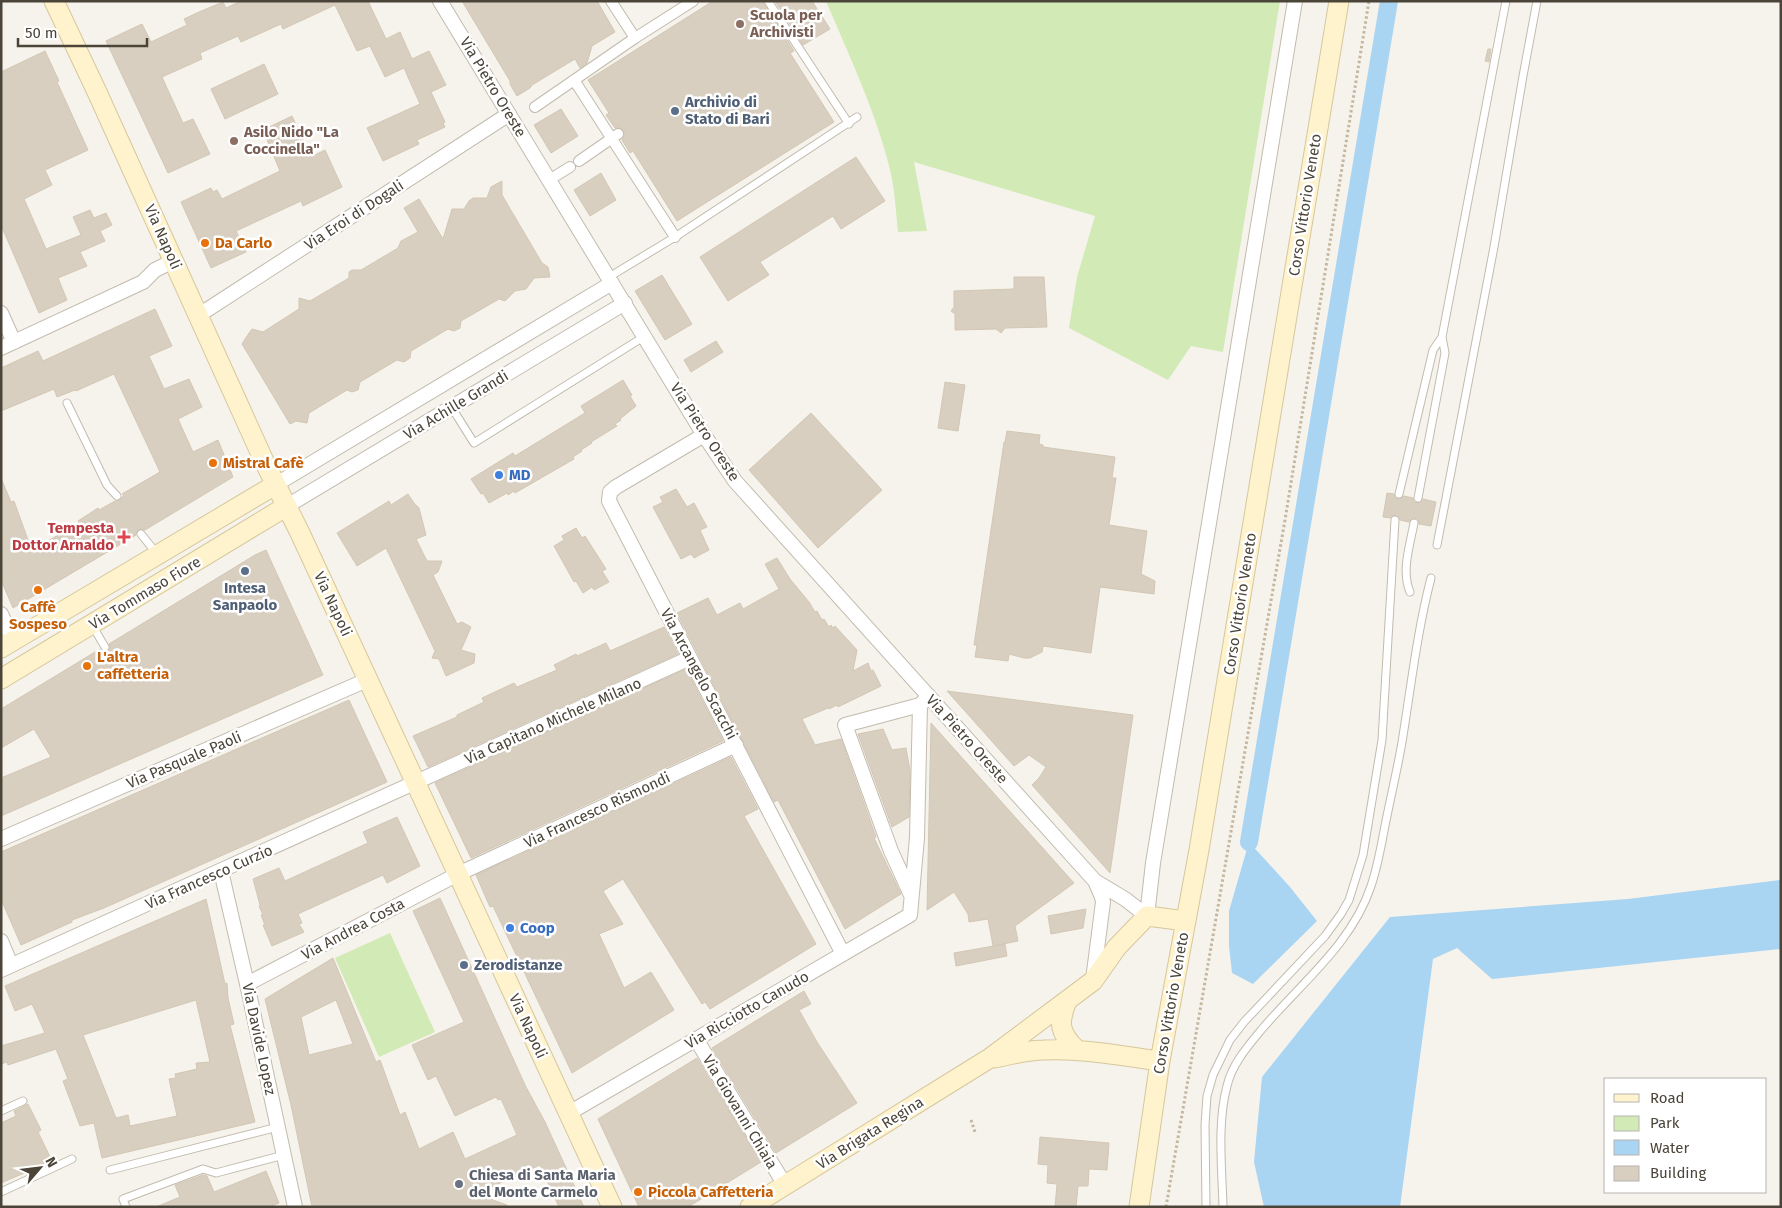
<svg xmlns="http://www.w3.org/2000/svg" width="1782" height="1208" viewBox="0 0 1782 1208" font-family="'Fira Sans',sans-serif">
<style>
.green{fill:#d2eab5}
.water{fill:#a9d4f2}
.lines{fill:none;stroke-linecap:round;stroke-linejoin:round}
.canal{stroke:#a9d4f2;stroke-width:18}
.building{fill:#d8cfc1;stroke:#d3c7b4;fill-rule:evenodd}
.service-casing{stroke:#c2bbae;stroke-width:9}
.pedestrian-casing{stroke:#c2bbae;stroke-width:12}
.minor-casing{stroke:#c2bbae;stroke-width:16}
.secondary-casing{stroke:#d6c79b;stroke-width:21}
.path{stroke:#c4b79f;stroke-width:3;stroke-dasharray:2.5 2.5;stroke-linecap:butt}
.service{stroke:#fff;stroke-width:7}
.pedestrian{stroke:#fff;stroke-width:10}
.minor{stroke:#fff;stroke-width:14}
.secondary{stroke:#fff3cd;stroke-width:19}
.education-dot{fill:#8d6e63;stroke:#fff;stroke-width:2}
.service-dot{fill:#5c6f8a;stroke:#fff;stroke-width:2}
.food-dot{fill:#e8710a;stroke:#fff;stroke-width:2}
.shop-dot{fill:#3f7fe0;stroke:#fff;stroke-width:2}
.health-dot{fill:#e0444e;stroke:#fff;stroke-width:2}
.worship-dot{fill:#6b7280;stroke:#fff;stroke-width:2}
.labels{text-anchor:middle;stroke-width:5;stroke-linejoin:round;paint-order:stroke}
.education-label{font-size:15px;font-weight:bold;fill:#785e54;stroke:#fff;text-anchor:start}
.street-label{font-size:15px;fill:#4b4439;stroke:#fff}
.service-label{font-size:15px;font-weight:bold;fill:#4e5e75;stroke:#fff;text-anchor:start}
.food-label{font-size:15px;font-weight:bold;fill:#c56008;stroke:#fff;text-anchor:start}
.shop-label{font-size:15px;font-weight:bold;fill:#366cbe;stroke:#fff;text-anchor:start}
.health-label{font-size:15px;font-weight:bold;fill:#be3a42;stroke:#fff;text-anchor:end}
.worship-label{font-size:15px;font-weight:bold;fill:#5b616d;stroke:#fff;text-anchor:start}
</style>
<rect width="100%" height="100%" fill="#f6f3ec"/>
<path class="green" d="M826,1H1280L1223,352L1191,346L1168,380L1069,328L1077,277L1095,216L914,162L927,231L898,232C896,213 895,193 891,174C877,114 850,58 826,1Z
M390,933L435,1032L379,1057L335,958Z"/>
<path class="water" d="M1249,842L1290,887L1317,921L1253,984L1232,973L1229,946V911Z
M1781,880V949L1492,979L1457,948L1433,959L1400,1207H1264L1254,1162L1262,1077L1390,917L1628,899Z"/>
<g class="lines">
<path class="canal" d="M1249,842L1389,1"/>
</g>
<path class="building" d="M241,1H368L386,39L400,32L412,59L429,51L446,85L431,92L445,122L443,123L445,127L417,140L419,144L383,161L367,128L420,104L404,68L385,77L370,46L357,51L335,5L283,29L281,24L241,42L238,36L200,53L202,59L162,77L183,123L193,119L210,154L168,173L106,41L142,24L151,42L187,25L184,19L199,12L223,2L226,8Z
M462,1H597L615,32L592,46L587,63L580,68L575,59L532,85L530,88L517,96L510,84V81Z
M713,1H763L794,51L790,53L834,122L677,221L633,151L630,153L622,140L624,136V131L620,128H615L606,115L609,113L588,80Z
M775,1H812L830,29L803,45Z
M1488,49H1491L1489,62L1485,61Z
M45,51L59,81L57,82L88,150L45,170L52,185L24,199L46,249L81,235L73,217L90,210L94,218L106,213L112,225L100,231L105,241L80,252L87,266L58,278L67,300L39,313L1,225V72Z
M264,64L278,94L225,119L211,89Z
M561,109L578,136L551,153L534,125Z
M292,116L311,157L325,150L342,187L303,206L301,201L236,231L246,252L211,268L181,202L211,188L213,192L217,190L222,199L280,171L263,130Z
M856,157L885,201L841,229L833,216L760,262L769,275L728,301L700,257Z
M601,173L616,200L590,216L574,190Z
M502,181V195L542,263L548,267L550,277L534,278L526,289L515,291L505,301L499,299L461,321L460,328L454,331L448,329L411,351L410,358L404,362L397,360L360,382L358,390L352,392L347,390L309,413L307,423L296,421L290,424L242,344L249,333L252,329L263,332L299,309V298L310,301L349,278V272L352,270H361L398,248L401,241L418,232L404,208L419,199L443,239L452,209H464L469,201L473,198H487L491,187Z
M662,275L692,324L665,340L635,291Z
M1014,277H1044L1047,327L1005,328L1001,333L996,329L955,330V314L951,311L954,307V291L1014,289Z
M155,309L172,346L149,356L164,389L189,379L202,407L178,419L193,452L218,440L233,477L145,530H138L136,535L13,608L1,580V478L11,502L14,501L32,551L79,522L78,521L98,508L99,510L115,501L120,500L124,495L122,494L160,472L114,374L76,391L75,390L57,397L54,389L1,411V368L38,351L43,361Z
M716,341L723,352L691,372L684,360Z
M623,380L632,395L630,396L636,406L620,419L621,420L615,424L617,426L591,442L592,443L581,450L582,451L573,457L574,459L515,493L514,491L508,495L507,493L489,503L483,493L481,494L471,479L513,453L515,456L585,413L581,406Z
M945,382L965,385L958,431L938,428Z
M811,413L882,490L818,548L749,470Z
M1007,431L1040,435L1039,444L1043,445V447L1115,457L1112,478H1116L1109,525L1147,531L1141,574L1155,581L1154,594L1100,587L1091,653L1043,646L1042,652L1030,658H1024L1009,654L1008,661L975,657L977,645H974L1004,442H1005Z
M676,489L687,507L694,503L707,527L700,530L709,550L694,558L691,554L681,559L653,507L663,502L660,497Z
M1387,493L1394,494L1395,497L1398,499L1404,496L1413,498L1414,502L1418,503L1423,499L1436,502L1431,526L1419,524L1418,519L1415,518L1409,522L1400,520L1396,515L1390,518L1383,517Z
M408,494L414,503L419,508L426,535L416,539L427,561H442L438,572L433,575L457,624L462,622L471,627L461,650L475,654L474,663L446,676L439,659L432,658L435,651L386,548L357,566L337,533L389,501L391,505Z
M576,528L582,538L585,536L606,569L602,571L609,582L594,590L592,587L583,593L576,581L574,582L554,546L564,540L562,536Z
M266,550L323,675L1,816V778L51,757L34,729L1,748V709L100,649L105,652L108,651L110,647L109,644L255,555Z
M777,558L790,579L809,602L815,612L817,611L822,620L824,619L829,627L831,625L833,628L835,626L857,650L853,671L868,663L871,671L873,670L881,686L838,707L837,705L829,709L828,708L802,719L815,745L841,739L876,837L874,838L901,894L845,929L778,800L774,802L677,613L708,598L717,615L740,603L743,609L779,589L765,564Z
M664,627L678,654L428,767L413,736L457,717V715L484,702L482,698L514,683L517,687L557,670L554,665L576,654L577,656L606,643L610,651Z
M686,669L723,741L471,858L435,783Z
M947,691L1133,715L1110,873L1032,785L1039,778L1046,767L1029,755L1014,766Z
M349,700L387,782L104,908L72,920V922L21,945L1,899V852Z
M931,723L1074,883L1015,926L1018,941L993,946L988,919L969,922L968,914L954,892L927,910Z
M883,729L892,750L906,748L910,771L909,817L892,827L858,734Z
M731,757L758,809L744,816L816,944L710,1009L705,1002L702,1004L623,879L603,891L623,924L599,934L624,988L651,972L674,1010L572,1073L493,906L490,907L476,875Z
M397,817L420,866L387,883L383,875L298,914L302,923L299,924L304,932L272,946L263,925H265L261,915H263L259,906L260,905L253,879L279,868L285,881L368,843L363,832Z
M440,898L526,1087L545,1122L584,1207H559L540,1165L476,1194L507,1205L506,1207H312L291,1105L265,999L333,958L376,1062L380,1060L400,1115L405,1112L419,1149L453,1132L465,1159L517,1135L501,1099L498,1100L496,1097L455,1116L436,1076L428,1080L412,1045L464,1022L413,911ZM336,1000L353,1044L309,1055L301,1017Z
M206,899L225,984L227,983L228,998L234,1024L230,1025L255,1122L102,1158L94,1123L80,1126L63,1081L68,1079L56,1049L8,1065L7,1062L1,1064V1046L45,1033L32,1004L15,1011L5,986ZM196,1000L210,1062L196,1063L197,1069L175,1074L176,1078L169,1079L177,1116L130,1126L128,1115L116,1118L83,1035Z
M1086,909L1083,928L1051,934L1048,916Z
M1005,944L1007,956L956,966L954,953Z
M804,991L811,1004L799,1010L817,1042L857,1103L776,1153L712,1048Z
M697,1058L761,1162L688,1207H639L598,1119Z
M28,1104L41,1130L38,1132L52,1161L1,1183V1123L16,1116L14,1111Z
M1040,1137L1109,1143L1107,1170L1089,1169L1088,1186H1078L1076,1207H1055L1057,1184L1047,1183L1048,1165L1038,1164Z
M266,1171L279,1203L269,1207H156L180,1197L175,1185L203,1175L207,1176L214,1192Z"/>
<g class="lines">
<defs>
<path id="service" d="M768,1L849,124
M609,277L675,237L857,117
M67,403L107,485L117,496
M452,408L474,443L645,336
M1399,494L1433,350L1442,337
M1418,498L1445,353L1442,337L1506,1
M141,534L157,554
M1437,545L1494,247L1523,76L1537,1
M1410,592C1401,571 1410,545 1414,523
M92,625L105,647
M1,1111L23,1101
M110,1170L278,1127
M1,1192L72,1159
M126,1207L123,1199L203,1169L216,1173L284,1155
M1206,1207L1205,1125L1207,1096L1213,1075L1230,1040L1244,1022L1325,936L1341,914L1349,900L1363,855L1382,740L1395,520
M1223,1207C1222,1169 1217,1123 1227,1086C1232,1064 1248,1046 1262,1029C1301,983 1352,944 1371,886C1379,863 1382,839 1387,816C1392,791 1398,766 1402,742C1411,687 1417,632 1431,578"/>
<path id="pedestrian" d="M611,1L635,38
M574,80L675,237
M535,107L635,38L693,1
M579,161L618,134
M549,180L570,167"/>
<path id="minor" d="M440,1L704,435L735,481L1095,881L1125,899L1147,916
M1,313L14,342
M199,315L509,114
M1,348L143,282L155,270L173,261
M704,435L616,487L610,492L609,501L843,954
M275,485L612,283
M287,506L625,303
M1,614L13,641
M1,839L367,680
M221,871L247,984L295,1207
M911,895L891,851L845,725L920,705
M1147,916L1153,863L1295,1
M1,941L11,965
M1,970L690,658
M1093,980L1103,902L1102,897L1095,881
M247,984L458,874L736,745
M696,1039L785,1185
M569,1113L910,915L917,838L920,705L929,696"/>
<path id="secondary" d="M54,1L97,92L264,461L300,533L612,1207
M1,648L275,485
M1,679L287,506
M1067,1001C1058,1023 1059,1033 1077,1050
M994,1058C1010,1055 1027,1050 1044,1050C1083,1048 1122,1056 1160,1061
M750,1207L990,1058L1093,981L1117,947L1147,916L1186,921
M1139,1207L1160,1061L1199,850L1339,1"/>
</defs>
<use href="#service" class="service-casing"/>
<use href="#pedestrian" class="pedestrian-casing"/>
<use href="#minor" class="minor-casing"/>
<use href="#secondary" class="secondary-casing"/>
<path class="path" d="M971,1120L975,1132
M1166,1207L1285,520L1369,1"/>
<use href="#service" class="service"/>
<use href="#pedestrian" class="pedestrian"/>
<use href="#minor" class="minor"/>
<use href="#secondary" class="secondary"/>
</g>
<g class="education-dot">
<circle cx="740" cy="24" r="5"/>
<circle cx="234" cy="141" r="5"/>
</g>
<g class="service-dot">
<circle cx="675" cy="111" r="5"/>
<circle cx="245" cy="571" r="5"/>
<circle cx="464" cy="965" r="5"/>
</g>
<g class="food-dot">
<circle cx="205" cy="243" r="5"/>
<circle cx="213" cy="463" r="5"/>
<circle cx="38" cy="590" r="5"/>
<circle cx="87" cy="666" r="5"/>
<circle cx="638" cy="1192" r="5"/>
</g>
<g class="shop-dot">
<circle cx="499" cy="475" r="5"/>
<circle cx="510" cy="928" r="5"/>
</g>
<path class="health-dot" d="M121.5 529.5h5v5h5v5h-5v5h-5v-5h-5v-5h5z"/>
<circle class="worship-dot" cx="459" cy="1184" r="5"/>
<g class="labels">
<g class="education-label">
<text x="750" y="20">Scuola per<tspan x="750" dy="17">Archivisti</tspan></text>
<text x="244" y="137">Asilo Nido "La<tspan x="244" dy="17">Coccinella"</tspan></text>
</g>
<g class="street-label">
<text transform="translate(493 87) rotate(59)" y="5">Via Pietro Oreste</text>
<text transform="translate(1305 205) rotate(-81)" y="5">Corso Vittorio Veneto</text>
<text transform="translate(354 215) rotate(-33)" y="5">Via Eroi di Dogali</text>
<text transform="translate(163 237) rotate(66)" y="5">Via Napoli</text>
<text transform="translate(456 405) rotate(-31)" y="5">Via Achille Grandi</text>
<text transform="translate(705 432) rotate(57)" y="5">Via Pietro Oreste</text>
<text transform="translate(145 593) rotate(-31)" y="5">Via Tommaso Fiore</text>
<text transform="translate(333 604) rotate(65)" y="5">Via Napoli</text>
<text transform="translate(1240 604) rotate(-81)" y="5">Corso Vittorio Veneto</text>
<text transform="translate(699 674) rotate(62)" y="5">Via Arcangelo Scacchi</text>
<text transform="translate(553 721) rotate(-24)" y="5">Via Capitano Michele Milano</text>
<text transform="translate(967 739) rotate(48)" y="5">Via Pietro Oreste</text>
<text transform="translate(184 760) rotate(-23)" y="5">Via Pasquale Paoli</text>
<text transform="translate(597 810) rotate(-25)" y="5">Via Francesco Rismondi</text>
<text transform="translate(209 877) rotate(-24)" y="5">Via Francesco Curzio</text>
<text transform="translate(353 929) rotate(-28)" y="5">Via Andrea Costa</text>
<text transform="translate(1171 1003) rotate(-80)" y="5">Corso Vittorio Veneto</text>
<text transform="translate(747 1010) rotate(-30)" y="5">Via Ricciotto Canudo</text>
<text transform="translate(528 1026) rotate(65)" y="5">Via Napoli</text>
<text transform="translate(259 1039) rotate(78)" y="5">Via Davide Lopez</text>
<text transform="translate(740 1112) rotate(59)" y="5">Via Giovanni Chiaia</text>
<text transform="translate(870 1133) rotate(-32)" y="5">Via Brigata Regina</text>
</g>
<g class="service-label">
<text x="685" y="107">Archivio di<tspan x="685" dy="17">Stato di Bari</tspan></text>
<text x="245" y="593" text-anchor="middle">Intesa<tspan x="245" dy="17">Sanpaolo</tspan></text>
<text x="474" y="970">Zerodistanze</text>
</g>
<g class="food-label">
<text x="215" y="248">Da Carlo</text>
<text x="223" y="468">Mistral Cafè</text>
<text x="38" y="612" text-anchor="middle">Caffè<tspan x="38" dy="17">Sospeso</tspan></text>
<text x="97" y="662">L'altra<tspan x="97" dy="17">caffetteria</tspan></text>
<text x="648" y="1197">Piccola Caffetteria</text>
</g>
<g class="shop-label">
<text x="509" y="480">MD</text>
<text x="520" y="933">Coop</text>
</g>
<g class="health-label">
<text x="114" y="533">Tempesta<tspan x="114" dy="17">Dottor Arnaldo</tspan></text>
</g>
<g class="worship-label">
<text x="469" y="1180">Chiesa di Santa Maria<tspan x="469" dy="17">del Monte Carmelo</tspan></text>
</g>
</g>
<rect width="1782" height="1208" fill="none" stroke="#4b4439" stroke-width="5"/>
<rect x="1604" y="1078" width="162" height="115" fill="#ffffff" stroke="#b7b4b0"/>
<rect x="1614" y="1094" width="25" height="8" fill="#fff3cd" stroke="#b7b4b0"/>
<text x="1650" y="1103" font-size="15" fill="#4b4439">Road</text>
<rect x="1614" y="1116" width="25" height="15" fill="#d2eab5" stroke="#b7b4b0"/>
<text x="1650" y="1128" font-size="15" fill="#4b4439">Park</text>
<rect x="1614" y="1140" width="25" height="15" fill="#a9d4f2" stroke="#b7b4b0"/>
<text x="1650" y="1153" font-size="15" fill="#4b4439">Water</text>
<rect x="1614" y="1166" width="25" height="15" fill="#d8cfc1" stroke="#b7b4b0"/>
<text x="1650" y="1178" font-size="15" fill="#4b4439">Building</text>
<g transform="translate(40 1168) rotate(62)" stroke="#ffffff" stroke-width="4" paint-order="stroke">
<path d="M0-4L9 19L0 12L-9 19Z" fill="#4b4439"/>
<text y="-8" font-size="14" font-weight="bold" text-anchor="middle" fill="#4b4439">N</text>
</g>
<path d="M18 38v8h129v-8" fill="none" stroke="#4b4439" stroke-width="2.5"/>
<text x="25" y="38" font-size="15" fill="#4b4439" stroke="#ffffff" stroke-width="4" paint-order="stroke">50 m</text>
</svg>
